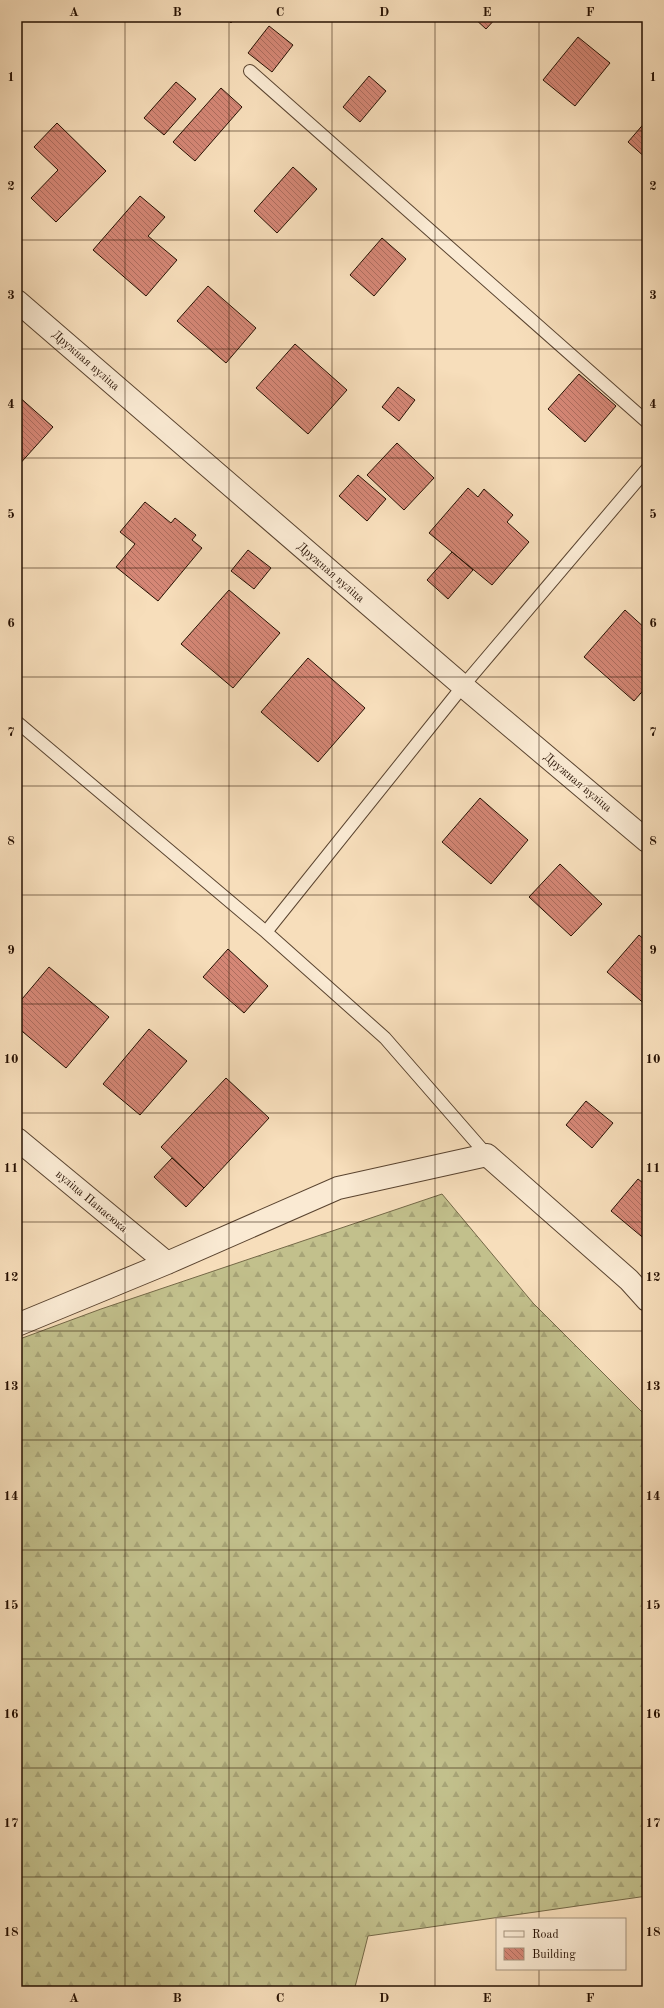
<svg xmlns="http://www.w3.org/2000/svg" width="664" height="2008" viewBox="0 0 664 2008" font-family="'Old Standard TT',serif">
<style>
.forest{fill:url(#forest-firs);stroke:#746847}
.building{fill:url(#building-back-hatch);stroke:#261002}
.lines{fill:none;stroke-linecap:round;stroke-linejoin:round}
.lane-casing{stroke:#5a4430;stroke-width:14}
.street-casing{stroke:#5a4430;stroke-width:24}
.lane{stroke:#faead3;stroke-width:12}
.street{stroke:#faead3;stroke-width:22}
.grid{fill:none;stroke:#261002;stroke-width:1;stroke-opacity:0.55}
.labels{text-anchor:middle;stroke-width:3;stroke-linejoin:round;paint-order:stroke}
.street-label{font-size:12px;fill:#261002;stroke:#faead3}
.neatline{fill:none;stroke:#261002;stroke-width:1.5}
.grid-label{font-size:13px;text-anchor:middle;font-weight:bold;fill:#261002}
</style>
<defs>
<pattern id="forest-firs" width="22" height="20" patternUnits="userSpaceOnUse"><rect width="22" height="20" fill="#c2c08c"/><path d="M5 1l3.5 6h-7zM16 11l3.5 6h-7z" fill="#a7a477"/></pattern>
<pattern id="building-back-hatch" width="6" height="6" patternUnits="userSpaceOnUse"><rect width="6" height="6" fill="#d58776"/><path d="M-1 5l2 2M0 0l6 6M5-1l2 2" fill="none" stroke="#ad6d5f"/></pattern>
</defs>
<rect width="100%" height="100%" fill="#f7debb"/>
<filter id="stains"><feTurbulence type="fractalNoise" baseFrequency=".005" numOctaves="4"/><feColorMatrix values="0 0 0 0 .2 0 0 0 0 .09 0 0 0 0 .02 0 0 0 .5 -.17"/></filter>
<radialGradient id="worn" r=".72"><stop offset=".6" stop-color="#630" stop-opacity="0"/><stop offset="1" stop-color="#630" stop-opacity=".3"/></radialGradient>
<path class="forest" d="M442,1194L533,1303L645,1415L647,1433V1896L368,1936L354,1991H17V1340L101,1309Z"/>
<path class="building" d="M225,17H236L231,23Z
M473,17H497L486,29Z
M269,26L293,45L272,72L248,53Z
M578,37L610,63L575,106L543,80Z
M369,76L386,91L360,122L343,107Z
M176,82L196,99L164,135L144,118Z
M221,88L242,107L195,161L173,142Z
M647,120V159L628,142Z
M57,123L106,171L56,222L31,198L58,170L34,147Z
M293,167L317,189L277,233L254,211Z
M140,196L165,217L148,236L177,260L146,296L93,250Z
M382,238L406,259L374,296L350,275Z
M208,286L256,328L226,363L177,321Z
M295,344L347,390L308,434L256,388Z
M579,374L616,406L585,442L548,409Z
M398,387L415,400L399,421L382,407Z
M17,395L53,427L17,467Z
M397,443L434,478L404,510L367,475Z
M358,475L386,499L367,521L339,496Z
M468,488L478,497L484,489L513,515L507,522L529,542L492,585L429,533Z
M145,502L171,523L175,518L196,535L192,540L202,548L158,601L116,567L135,544L120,532Z
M248,550L271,568L254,589L231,571Z
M452,552L473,570L448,599L427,580Z
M229,590L280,633L233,688L181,644Z
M625,610L647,630V686L634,701L584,657Z
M308,658L365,708L318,762L261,712Z
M480,798L528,840L491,884L442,842Z
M560,864L602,904L571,936L529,897Z
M639,935L647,942V1006L607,972Z
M17,940L22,945L17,951Z
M228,949L268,986L244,1013L203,977Z
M49,967L109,1017L66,1068L17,1027V1005Z
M149,1029L187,1061L140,1115L103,1084Z
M226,1078L269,1118L204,1188L161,1147Z
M586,1101L613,1123L592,1148L566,1125Z
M172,1158L204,1188L186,1207L154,1177Z
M638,1179L647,1186V1241L611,1211Z"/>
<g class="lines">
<defs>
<path id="lane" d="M250,71L647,422
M17,722L266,932L385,1038L487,1155
M266,932L463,686L647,469"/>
<path id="street" d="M17,301L463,686L647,841
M17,1139L167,1263
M17,1325L167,1263L338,1188L487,1155L629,1280L647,1300"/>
</defs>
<use href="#lane" class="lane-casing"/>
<use href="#street" class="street-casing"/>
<use href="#lane" class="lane"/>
<use href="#street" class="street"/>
</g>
<path class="grid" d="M125,17V1991M229,17V1991M332,17V1991M435,17V1991M539,17V1919M17,131H647M17,240H647M17,349H647M17,458H647M17,568H647M17,677H647M17,786H647M17,895H647M17,1004H647M17,1113H647M17,1222H647M17,1331H647M17,1440H647M17,1550H647M17,1659H647M17,1768H647M17,1877H647M539,1969V1991"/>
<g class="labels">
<g class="street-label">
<text transform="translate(86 360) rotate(41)" y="4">Дружная вуліца</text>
<text transform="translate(331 572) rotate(41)" y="4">Дружная вуліца</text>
<text transform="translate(578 782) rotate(40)" y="4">Дружная вуліца</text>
<text transform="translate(92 1201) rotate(40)" y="4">вуліца Панасюка</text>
</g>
</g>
<rect width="664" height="2008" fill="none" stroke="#f7debb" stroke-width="44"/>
<rect x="496" y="1918" width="130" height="52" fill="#faead3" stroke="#a5937f"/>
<rect x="504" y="1931" width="20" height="6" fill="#faead3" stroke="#a5937f"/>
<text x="532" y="1938" font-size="12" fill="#261002">Road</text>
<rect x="504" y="1948" width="20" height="12" fill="url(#building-back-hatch)" stroke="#a5937f"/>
<text x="532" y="1958" font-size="12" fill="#261002">Building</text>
<rect x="22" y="22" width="620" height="1964" class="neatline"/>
<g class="grid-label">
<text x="74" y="16">A</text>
<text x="177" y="16">B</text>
<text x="280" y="16">C</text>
<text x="384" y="16">D</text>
<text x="487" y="16">E</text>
<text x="590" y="16">F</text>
<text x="11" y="81">1</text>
<text x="653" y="81">1</text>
<text x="11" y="190">2</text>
<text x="653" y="190">2</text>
<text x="11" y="299">3</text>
<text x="653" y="299">3</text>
<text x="11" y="408">4</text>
<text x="653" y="408">4</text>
<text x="11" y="518">5</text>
<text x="653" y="518">5</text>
<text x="11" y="627">6</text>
<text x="653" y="627">6</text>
<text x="11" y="736">7</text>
<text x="653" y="736">7</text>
<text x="11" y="845">8</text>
<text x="653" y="845">8</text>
<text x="11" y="954">9</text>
<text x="653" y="954">9</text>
<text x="11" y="1063">10</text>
<text x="653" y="1063">10</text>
<text x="11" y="1172">11</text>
<text x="653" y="1172">11</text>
<text x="11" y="1281">12</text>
<text x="653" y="1281">12</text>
<text x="11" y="1390">13</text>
<text x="653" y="1390">13</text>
<text x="11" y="1500">14</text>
<text x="653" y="1500">14</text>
<text x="11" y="1609">15</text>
<text x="653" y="1609">15</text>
<text x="11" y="1718">16</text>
<text x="653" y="1718">16</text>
<text x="11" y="1827">17</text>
<text x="653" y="1827">17</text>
<text x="11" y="1936">18</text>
<text x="653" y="1936">18</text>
<text x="74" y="2002">A</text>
<text x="177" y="2002">B</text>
<text x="280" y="2002">C</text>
<text x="384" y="2002">D</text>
<text x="487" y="2002">E</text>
<text x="590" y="2002">F</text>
</g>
<rect width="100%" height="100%" filter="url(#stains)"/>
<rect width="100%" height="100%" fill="url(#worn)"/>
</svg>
